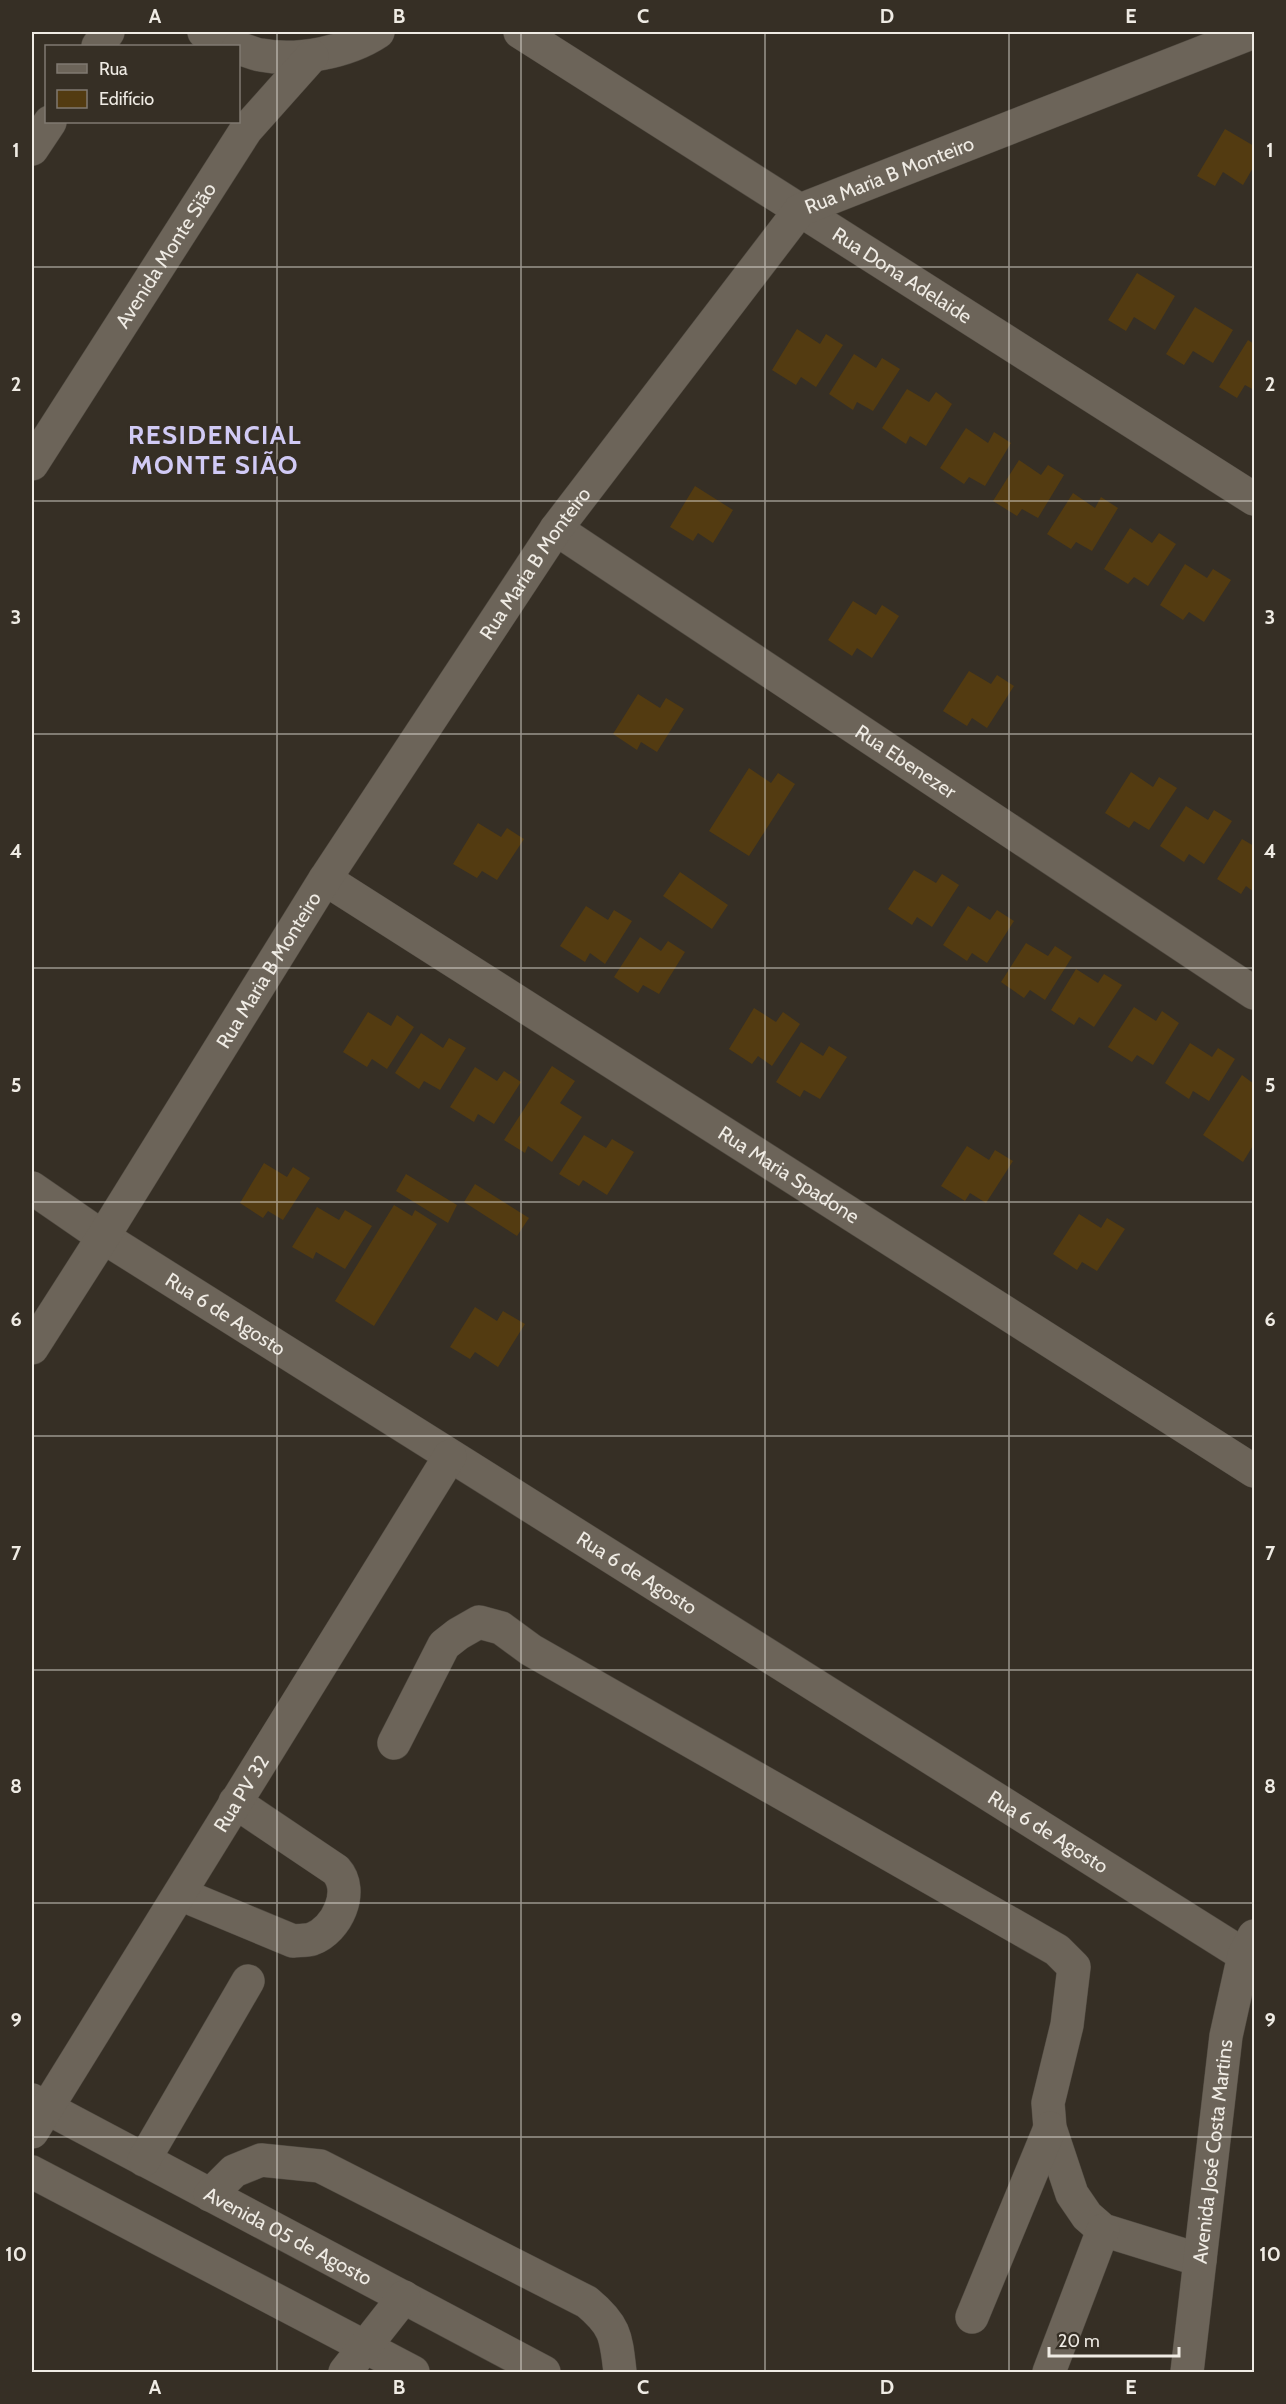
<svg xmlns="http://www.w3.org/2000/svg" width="1286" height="2404" viewBox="0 0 1286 2404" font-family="Cabin,sans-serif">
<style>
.building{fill:#533b11}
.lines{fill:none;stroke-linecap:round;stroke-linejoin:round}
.minor-casing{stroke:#504a41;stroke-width:34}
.minor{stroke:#6c6459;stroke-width:33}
.grid{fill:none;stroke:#efebe4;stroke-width:1.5;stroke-opacity:0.55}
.labels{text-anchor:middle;stroke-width:5;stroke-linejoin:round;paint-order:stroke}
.street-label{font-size:20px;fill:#efebe4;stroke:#362f25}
.district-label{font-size:26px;font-weight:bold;letter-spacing:1.5px;fill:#d1caf5;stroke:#362f25}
.neatline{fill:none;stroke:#efebe4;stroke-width:2}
.grid-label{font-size:20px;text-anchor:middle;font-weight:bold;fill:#efebe4}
</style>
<rect width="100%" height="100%" fill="#362f25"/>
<path class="building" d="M1225,129L1254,146V166L1243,185L1223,172L1215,186L1197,176Z
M1137,273L1175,296L1155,330L1134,317L1126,331L1108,320Z
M1195,307L1233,330L1213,363L1193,351L1184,365L1166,354Z
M797,329L820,344L826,334L843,345L816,387L801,377L796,385L772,370Z
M1248,340L1254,344V390L1245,385L1237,398L1219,387Z
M854,354L876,368L882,358L900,369L873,411L857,402L853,410L829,394Z
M907,389L929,402L936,392L952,404L926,446L910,436L906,444L882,428Z
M966,428L988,443L994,432L1011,443L985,486L969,477L964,484L940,468Z
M1019,460L1041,475L1048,465L1064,475L1038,518L1022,509L1017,516L993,501Z
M695,486L733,510L713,543L698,533L693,541L670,527Z
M1073,493L1095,508L1101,497L1118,508L1092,551L1076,542L1071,549L1047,534Z
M1130,528L1152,543L1159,533L1176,544L1148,586L1134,577L1128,584L1104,569Z
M1185,564L1207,578L1213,569L1231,580L1204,622L1189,612L1183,620L1160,605Z
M853,601L876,615L882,605L899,616L872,658L857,648L852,656L828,640Z
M969,671L991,684L997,675L1014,686L987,728L972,718L967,726L943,711Z
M638,694L660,708L666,698L684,709L657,752L641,742L637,750L613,734Z
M749,768L771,783L778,773L795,784L749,856L709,831Z
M1131,772L1153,787L1159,777L1177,788L1149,830L1134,821L1129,828L1105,813Z
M1186,806L1208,820L1214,810L1232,821L1204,864L1189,854L1184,862L1160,846Z
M478,823L501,837L507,828L524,839L497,880L482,871L477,878L453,864Z
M1242,839L1254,846V892L1246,886L1241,894L1217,879Z
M914,870L936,883L942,874L959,885L932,927L917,917L912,925L888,909Z
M680,872L728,905L712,929L663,896Z
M586,906L608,920L614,910L632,921L605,964L590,953L585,962L560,946Z
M968,906L990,920L997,910L1014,921L987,963L972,953L967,961L943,945Z
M640,937L661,951L668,941L685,952L659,994L643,985L638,993L614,977Z
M1026,943L1048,956L1055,946L1072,957L1045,1000L1030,990L1024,998L1001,982Z
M1076,969L1098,983L1104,974L1122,985L1094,1027L1079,1017L1074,1025L1051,1010Z
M1134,1007L1156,1021L1162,1011L1179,1023L1153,1065L1137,1055L1132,1062L1108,1047Z
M754,1008L776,1022L783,1012L800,1024L772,1066L758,1056L752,1064L729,1049Z
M368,1012L391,1026L397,1015L414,1027L387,1069L372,1059L367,1067L343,1052Z
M421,1033L443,1048L449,1038L466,1048L440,1090L424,1081L419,1089L395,1073Z
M801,1042L823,1056L829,1046L847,1057L820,1099L804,1090L800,1097L776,1082Z
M1190,1043L1212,1057L1218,1048L1235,1059L1209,1101L1193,1091L1189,1099L1165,1083Z
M552,1066L575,1081L560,1103L582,1117L552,1162L528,1146L525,1153L504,1140Z
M475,1067L497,1081L504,1071L521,1082L494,1124L478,1114L474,1122L450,1107Z
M1242,1075L1254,1084V1144L1243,1162L1203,1135Z
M584,1135L606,1148L612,1139L634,1152L607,1195L583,1180L579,1186L559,1174Z
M967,1146L989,1160L995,1150L1013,1161L986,1203L970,1193L965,1201L941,1186Z
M264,1163L287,1177L293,1167L310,1178L283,1220L268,1211L263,1218L240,1203Z
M406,1174L457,1205L448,1223L396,1191Z
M475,1184L529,1218L517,1236L464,1202Z
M394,1205L412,1216L415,1210L437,1224L374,1326L335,1301Z
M317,1207L339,1220L345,1210L372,1226L345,1269L316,1252L313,1259L292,1247Z
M1079,1214L1101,1228L1107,1218L1125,1229L1097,1271L1082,1262L1077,1270L1053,1254Z
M475,1307L497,1321L503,1311L525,1324L498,1367L475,1352L470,1359L450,1347Z"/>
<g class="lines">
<defs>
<g id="minor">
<path d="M204,32L215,39L235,46"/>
<path id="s1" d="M520,32L1254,499"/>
<path d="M98,46L108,32"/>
<path d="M238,48C246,50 253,54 261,55C297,62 348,52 378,32"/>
<path d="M32,149L50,122"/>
<path id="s2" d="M32,464L246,130L312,56"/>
<path id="s3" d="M556,529L1254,993"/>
<path id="s4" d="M325,879L1254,1471"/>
<path id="s5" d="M32,1188L103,1237L1244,1955L1254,1959"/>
<path id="s6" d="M32,1348L103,1237L325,879L556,529L800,210L1254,32"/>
<path d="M394,1743L444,1645L458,1634L479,1622L501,1628L531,1650L1057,1950L1074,1967L1067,2025L1048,2103L1050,2128L1072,2194L1087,2216L1103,2230L1200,2260"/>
<path d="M180,1894L293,1941C298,1940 306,1941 312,1939C337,1930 355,1891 336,1870L235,1802"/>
<path id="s7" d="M32,2100L544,2372"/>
<path id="s8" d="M32,2132L450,1456"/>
<path d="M144,2160L248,1981"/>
<path d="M32,2172L413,2372"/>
<path d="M210,2195L234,2171L261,2160L320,2166L587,2302C616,2326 616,2337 620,2372"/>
<path d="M972,2317L1050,2128"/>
<path d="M345,2372L404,2297"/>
<path d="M1049,2372L1103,2230"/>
<path id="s9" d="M1187,2372L1226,2036L1244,1955L1254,1936"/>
</g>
</defs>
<use href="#minor" class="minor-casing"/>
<use href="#minor" class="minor"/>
</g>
<path class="grid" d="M277,32V2372M521,32V2372M765,32V2372M1009,32V2372M32,267H1254M32,501H1254M32,734H1254M32,968H1254M32,1202H1254M32,1436H1254M32,1670H1254M32,1903H1254M32,2137H1254"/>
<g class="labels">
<g class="street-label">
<text dy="7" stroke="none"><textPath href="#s6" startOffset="1470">Rua Maria B Monteiro</textPath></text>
<text dy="7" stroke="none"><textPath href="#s2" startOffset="248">Avenida Monte Sião</textPath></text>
<text dy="7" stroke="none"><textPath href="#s1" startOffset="453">Rua Dona Adelaide</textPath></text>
<text dy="7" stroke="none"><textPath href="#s6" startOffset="932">Rua Maria B Monteiro</textPath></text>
<text dy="7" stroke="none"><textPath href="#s3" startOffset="420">Rua Ebenezer</textPath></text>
<text dy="7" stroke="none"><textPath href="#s6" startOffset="446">Rua Maria B Monteiro</textPath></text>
<text dy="7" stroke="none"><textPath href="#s4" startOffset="550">Rua Maria Spadone</textPath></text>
<text dy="7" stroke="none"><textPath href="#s5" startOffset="231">Rua 6 de Agosto</textPath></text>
<text dy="7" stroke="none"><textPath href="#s5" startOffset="717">Rua 6 de Agosto</textPath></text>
<text dy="7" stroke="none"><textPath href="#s8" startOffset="398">Rua PV 32</textPath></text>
<text dy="7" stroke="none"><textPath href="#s5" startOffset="1203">Rua 6 de Agosto</textPath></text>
<text dy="7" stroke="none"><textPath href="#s9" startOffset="222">Avenida José Costa Martins</textPath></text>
<text dy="7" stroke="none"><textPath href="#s7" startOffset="290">Avenida 05 de Agosto</textPath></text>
</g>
<g class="district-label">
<text x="215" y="444">RESIDENCIAL<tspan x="215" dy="30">MONTE SIÃO</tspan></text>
</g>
</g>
<rect width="1286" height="2404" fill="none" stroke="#362f25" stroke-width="66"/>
<rect x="45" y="45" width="195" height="78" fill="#362f25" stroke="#807a71" stroke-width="1.5"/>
<rect x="57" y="64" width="30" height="9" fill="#6c6459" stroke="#807a71" stroke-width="1.5"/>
<text x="99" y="75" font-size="18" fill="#efebe4">Rua</text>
<rect x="57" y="90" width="30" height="18" fill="#533b11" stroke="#807a71" stroke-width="1.5"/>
<text x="99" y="105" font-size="18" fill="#efebe4">Edifício</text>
<path d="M1049 2347v9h130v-9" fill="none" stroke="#efebe4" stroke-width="3"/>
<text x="1058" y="2347" font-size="18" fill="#efebe4" stroke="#362f25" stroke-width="4.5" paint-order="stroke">20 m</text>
<rect x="33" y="33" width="1220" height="2338" class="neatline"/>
<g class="grid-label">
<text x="155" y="23">A</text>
<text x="399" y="23">B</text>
<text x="643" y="23">C</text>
<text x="887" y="23">D</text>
<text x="1131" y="23">E</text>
<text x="16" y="157">1</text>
<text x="1270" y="157">1</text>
<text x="16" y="391">2</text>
<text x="1270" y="391">2</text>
<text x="16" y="624">3</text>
<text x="1270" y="624">3</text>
<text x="16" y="858">4</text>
<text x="1270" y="858">4</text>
<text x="16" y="1092">5</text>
<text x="1270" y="1092">5</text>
<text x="16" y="1326">6</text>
<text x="1270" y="1326">6</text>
<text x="16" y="1560">7</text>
<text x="1270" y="1560">7</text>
<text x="16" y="1793">8</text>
<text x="1270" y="1793">8</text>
<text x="16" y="2027">9</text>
<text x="1270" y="2027">9</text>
<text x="16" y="2261">10</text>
<text x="1270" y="2261">10</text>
<text x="155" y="2394">A</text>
<text x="399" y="2394">B</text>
<text x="643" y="2394">C</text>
<text x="887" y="2394">D</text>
<text x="1131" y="2394">E</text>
</g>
</svg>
